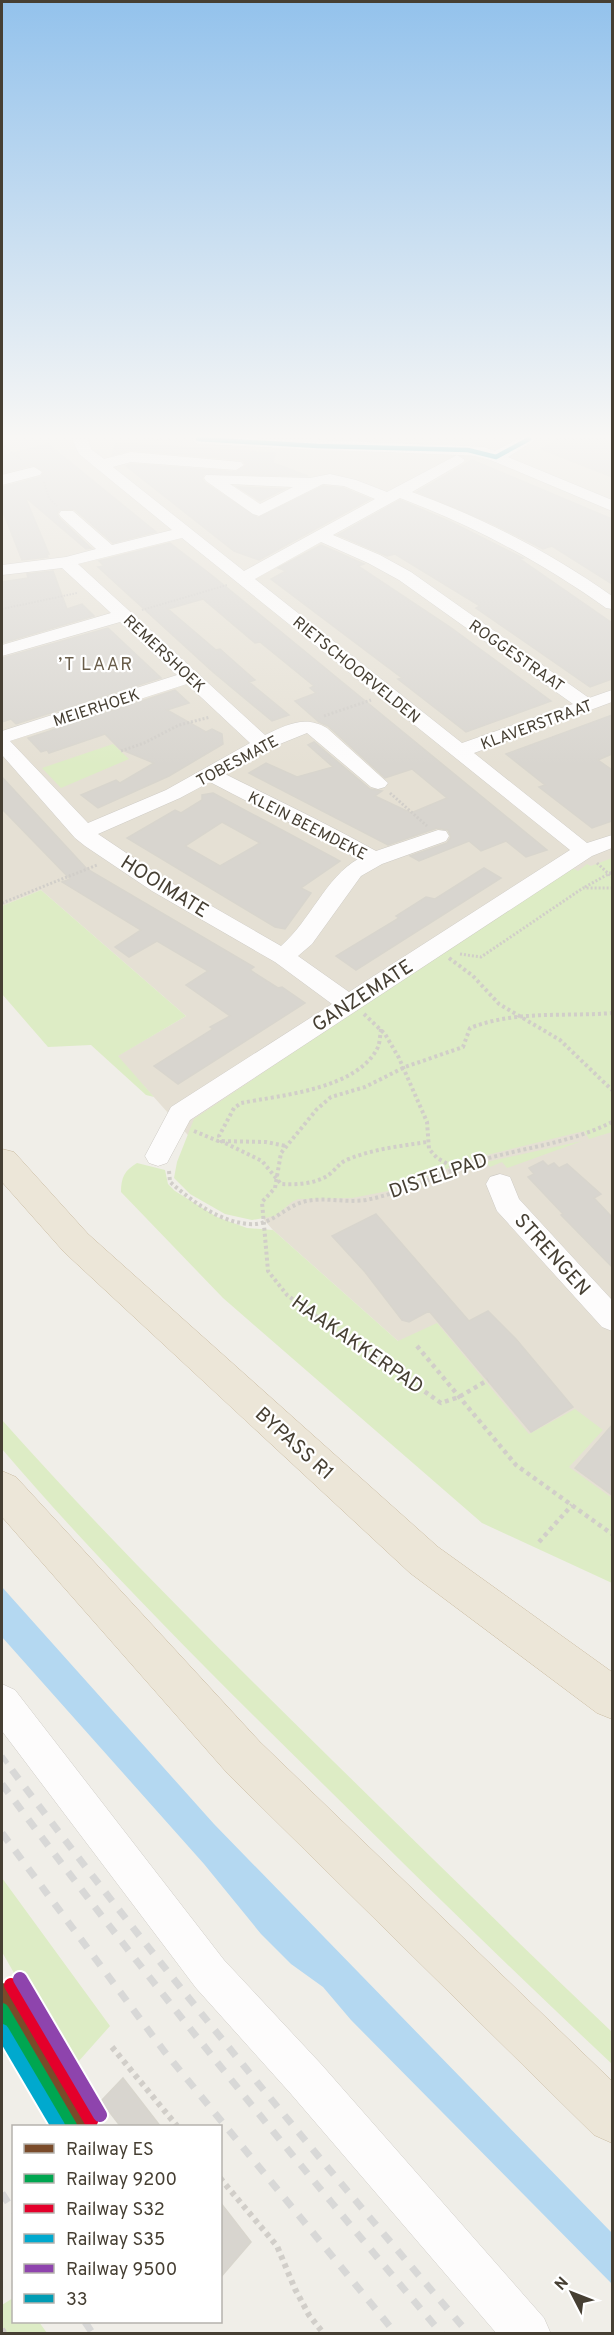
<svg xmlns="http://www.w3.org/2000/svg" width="614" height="2335" viewBox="0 0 614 2335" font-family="Overpass,sans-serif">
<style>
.residential{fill:#e5e0d4}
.green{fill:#ddecc5}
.water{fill:#b4d8f1}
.building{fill:#d8d5cf;stroke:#d8d5cd;stroke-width:1.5;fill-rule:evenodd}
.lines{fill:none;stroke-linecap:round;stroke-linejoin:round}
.minor-casing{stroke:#cecbc5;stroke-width:1}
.highway-casing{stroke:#cabba1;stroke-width:1}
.path-far4{stroke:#d1cec9;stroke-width:2;stroke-dasharray:1.5 1.5;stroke-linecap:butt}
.path-far3{stroke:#d1cec9;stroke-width:3;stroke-dasharray:2 2;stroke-linecap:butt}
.path-far2{stroke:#d1cec9;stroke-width:4;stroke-dasharray:3 3;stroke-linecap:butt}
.path-far1{stroke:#d1cec9;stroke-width:4.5;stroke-dasharray:4 4;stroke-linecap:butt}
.path{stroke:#d1cec9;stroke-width:6;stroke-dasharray:4.5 4.5;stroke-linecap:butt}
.minor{fill:#fdfcfc;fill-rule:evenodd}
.highway{fill:#ece6d8;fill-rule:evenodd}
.rail-far1{stroke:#d8d8d7;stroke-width:5;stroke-dasharray:9 9;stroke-linecap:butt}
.rail{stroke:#d8d8d7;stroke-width:7;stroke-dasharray:11 11;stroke-linecap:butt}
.bus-1-casing{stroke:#fff;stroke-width:8}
.bus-1{stroke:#009cb4;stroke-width:4.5}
.rail-1-casing{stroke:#fff;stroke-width:18}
.rail-2-casing{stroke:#fff;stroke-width:18}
.rail-3-casing{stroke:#fff;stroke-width:18}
.rail-4-casing{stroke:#fff;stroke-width:18}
.rail-5-casing{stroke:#fff;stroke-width:18}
.rail-1{stroke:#7a4b2a;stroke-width:14}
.rail-2{stroke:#00a651;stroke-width:14}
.rail-3{stroke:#e4002b;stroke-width:14}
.rail-4{stroke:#00a9ce;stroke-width:14}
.rail-5{stroke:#8e44ad;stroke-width:14}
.labels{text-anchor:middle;stroke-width:4.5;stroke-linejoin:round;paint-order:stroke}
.far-street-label{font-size:16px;fill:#463f33;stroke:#fff}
.far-neighbourhood-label{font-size:18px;letter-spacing:1.5px;fill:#695d4a;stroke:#fff}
.street-label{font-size:20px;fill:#463f33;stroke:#fff}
</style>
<rect width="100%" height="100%" fill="#f0eee8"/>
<path class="residential" d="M2,439H612V1531L273,1230L117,1056L186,1016L41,890L2,906Z"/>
<path class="green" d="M113,744L129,759L61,788L42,768Z
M612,858V1132L589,1139L584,1131L475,1158L388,1191L352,1198L298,1199L292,1202L275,1216L252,1220L225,1214L190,1194L174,1178L177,1162L194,1119L570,867L578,871L587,864L591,866Z
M41,890L186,1016L118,1056L154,1097L146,1095L91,1045L48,1047L2,994V906Z
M582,1141L507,1168L502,1162L490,1167L486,1162Z
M137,1163L165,1170L168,1184L175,1191L217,1217L247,1228L273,1230L398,1341L437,1323L529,1434L575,1409L603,1430L569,1467L612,1498V1583L482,1523L223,1298L121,1192C121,1177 125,1170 137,1163Z
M2,1420C107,1538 220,1650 333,1761C426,1852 518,1943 612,2032V2064C515,1973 420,1880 325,1786C214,1677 103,1567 2,1449Z
M2,1878L110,2026L70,2071L2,1952Z
M13,2298L14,2322H39L47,2333H2V2305Z"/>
<path class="water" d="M2,1587L214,1824L612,2233V2284L351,2020L323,1987L291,1964L261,1934L204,1864L2,1637Z"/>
<path class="building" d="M558,439H600L612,443V477L541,449Z
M116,443L275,453L273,463L308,476L204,474L202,479L205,483L258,518L323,486L343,488L370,499L259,560L234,551L126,466L131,464L236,472L246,465L243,460L131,450L112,455Z
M2,444L6,455L48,444L156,532L113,543L74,509L59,510L57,514L59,518L91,548L86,549L25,497L49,554H47L48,557L22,560L2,509V487L41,477L44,472L33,465L2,473Z
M472,460L612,519V584L552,546L543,549L491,523L417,492Z
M238,487L284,489L260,501Z
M400,500L453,523L523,558L520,559L612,623V679L590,687L476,608L480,606L395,554L387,556L338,535Z
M170,543L214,577L547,850L526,857L506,841L481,851L469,841L419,861L410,856L447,843L451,837L448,830L437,828L388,845L249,773L266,763L297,777L333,767L308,745L314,742L370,789L382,791L375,796L411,813L447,798L412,769L385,778L328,726L319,722L295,701L316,693L310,688L314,686L260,642L255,643L203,599L168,609L216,650L220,649L255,680L249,682L289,715L272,721L213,672L98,567L104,566L99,561Z
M321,545L364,564L358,566L450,627L551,701L466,732L398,679L402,678L271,579L286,571L278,568Z
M53,571L67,609L82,604L94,616L2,643V582L28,578L27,574Z
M108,628L161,678L16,724L11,719L2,722V658Z
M175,690L189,703L167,710L206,732L212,729L222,734L223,744L169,776L98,808L81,795L116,780L120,783L154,763L120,749L105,734L49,753L47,750L41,752L28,738Z
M612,715V754L598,760L612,770V821L592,828L539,787L545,785L506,754Z
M2,777L87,869L254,967L250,970L278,988L282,987L305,1003L178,1084L154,1066L213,1029L210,1027L230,1016L186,985L208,971L157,941L129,957L115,947L141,930L62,882L70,879L2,809Z
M213,793L340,861L301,888L311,893L285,929L275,927L127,838L175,810L181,813L202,800V795ZM222,822L260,843L220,866L185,846Z
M484,868L501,878L356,970L336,956L399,918L396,916L426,897L435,899Z
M543,1161L548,1166L554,1163L559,1168L567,1164L601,1194L594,1198L612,1217V1267L561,1215L563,1214L528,1177L534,1174L529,1168Z
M376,1214L469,1321L488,1311L516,1339L573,1407L531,1432L429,1311L409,1322L402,1320L365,1272L332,1236Z
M612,1425V1495L575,1468Z
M123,2078L161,2127H121L101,2101Z
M220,2202L251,2242L220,2278Z"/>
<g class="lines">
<defs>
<path id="minor" d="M72,439H88L91,449L104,459L131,452L241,462L244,465L236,470L131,462L113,467L244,571L375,499L344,486L323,484L259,516L253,514L206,481L204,478L206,475L310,478L330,474L356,480L387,492L457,455L198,444L190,439H297L483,447L495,451L518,439H537L508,457L612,500V511L481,456L457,455L465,460L462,463L412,492C483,518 550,552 612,596V609L606,608C541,562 474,526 400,498L333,535L380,555L411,572L589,698L612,690V702L474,753L587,843L612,835V848L592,856L190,1120L167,1163L158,1166L149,1163L145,1156L171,1107L332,1004L275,962L152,891L85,846L75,838L2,755V731L177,675L120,622L2,656V645L111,613L62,568L2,575V565L66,557L96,549L61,517L59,514L61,511H73L112,545L172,530L79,454ZM230,484L293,487L260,504ZM182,538L570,850L349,992L298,956L312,944L361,876L382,864L446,841L449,836L446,831L438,830L376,851C326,823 275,799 225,774L270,748L307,733L371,787L378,789L385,787L388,783L327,728C304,715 287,725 265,735L78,564ZM321,542L368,563L399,580L573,704L462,743L255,579ZM187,684L250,743L166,790L88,823L10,741ZM210,782C259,808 309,831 358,859C326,877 310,921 281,946L168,881L98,834L180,798Z
M34,467L42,472L40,475L2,485V475Z
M500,1174L510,1177L519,1199L612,1300V1331L602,1327L497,1211L486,1184L490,1177Z
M2,1684L15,1690L224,1960L321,2064L544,2318L551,2334H497L291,2094L196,1988L2,1731Z"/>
<path id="highway" d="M2,1149L14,1152L88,1234L438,1547L612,1672V1719L597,1713L410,1573L64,1252L2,1182Z
M2,1471L16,1477L260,1742L612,2081V2143L594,2135L228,1774L2,1517Z"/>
</defs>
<use href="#minor" class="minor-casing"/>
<use href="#highway" class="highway-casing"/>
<path class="path-far4" d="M148,439L183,441
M2,444L21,460
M44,482L49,498L57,506
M2,609L77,593
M142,610L227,585"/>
<path class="path-far3" d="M324,716L371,700
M121,751L144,743L179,725L210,717
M390,793L427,826
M597,863L612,877
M585,887L612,872
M2,903L97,865
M460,954L481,957L583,888H612"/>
<path class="path-far2" d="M449,958L473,976L499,1004L560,1040L612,1090
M364,1014L385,1034L399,1058L427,1122L429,1149L437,1158L455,1168
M381,1029C380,1035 380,1042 378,1047C358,1089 282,1095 241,1103L234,1108L219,1136L221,1141L262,1161L281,1184C297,1185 318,1184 331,1173C337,1168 340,1162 349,1159C373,1149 401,1146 427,1142
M194,1131L218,1141L266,1142L286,1146
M169,1171L170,1182C192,1201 219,1222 249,1224C273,1226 285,1205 307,1201C326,1197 346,1203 366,1200C406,1192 443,1172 482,1160C526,1147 571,1143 612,1122
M322,1320L287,1295L268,1271L262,1202L275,1188L281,1153L317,1109L331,1097L365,1087L405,1067L463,1047L470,1028C516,1010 564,1017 612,1013"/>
<path class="path-far1" d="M320,1318L441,1403L459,1397L488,1380
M417,1346L516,1465L612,1534
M539,1542L572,1505"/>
<path class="path" d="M112,2047L177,2126
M220,2178L277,2246L295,2289L309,2315L324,2334
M2,2329L5,2334"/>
<use href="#minor" class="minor"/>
<use href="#highway" class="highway"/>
<path class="rail-far1" d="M2,1756L13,1771"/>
<path class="rail" d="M12,1770C157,1964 311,2150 469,2334
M2,1784C142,1973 290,2155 442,2334
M2,1833L164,2051L396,2334
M2,2193L14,2212
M85,2322L93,2334"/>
<defs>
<path id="bus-1" d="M198,439L318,446L468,450L496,457L529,439"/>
</defs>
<use href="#bus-1" class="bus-1-casing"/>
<use href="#bus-1" class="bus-1"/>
<defs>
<path id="rail-1" d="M2,1990L82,2126"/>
<path id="rail-2" d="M2,2010L70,2126"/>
<path id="rail-3" d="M11,1985L91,2121"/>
<path id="rail-4" d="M2,2031L58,2126"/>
<path id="rail-5" d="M20,1979L100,2115"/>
</defs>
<use href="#rail-1" class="rail-1-casing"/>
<use href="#rail-2" class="rail-2-casing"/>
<use href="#rail-3" class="rail-3-casing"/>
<use href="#rail-4" class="rail-4-casing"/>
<use href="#rail-5" class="rail-5-casing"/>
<use href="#rail-1" class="rail-1"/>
<use href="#rail-2" class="rail-2"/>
<use href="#rail-3" class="rail-3"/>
<use href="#rail-4" class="rail-4"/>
<use href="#rail-5" class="rail-5"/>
</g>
<linearGradient id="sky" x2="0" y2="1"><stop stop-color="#93c2ec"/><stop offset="0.57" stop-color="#f8f7f5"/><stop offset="1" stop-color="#f8f7f5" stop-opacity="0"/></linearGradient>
<rect width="614" height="766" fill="url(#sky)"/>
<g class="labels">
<g class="far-street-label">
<text transform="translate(165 653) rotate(43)" y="6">REMERSHOEK</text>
<text transform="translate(517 655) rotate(35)" y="6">ROGGESTRAAT</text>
<text transform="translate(357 669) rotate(39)" y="6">RIETSCHOORVELDEN</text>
<text transform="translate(96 707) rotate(-18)" y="6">MEIERHOEK</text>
<text transform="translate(536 724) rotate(-20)" y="6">KLAVERSTRAAT</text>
<text transform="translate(237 760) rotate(-28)" y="6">TOBESMATE</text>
<text transform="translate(308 825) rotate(27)" y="6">KLEIN BEEMDEKE</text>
</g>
<g class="far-neighbourhood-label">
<text x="96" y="670">’T LAAR</text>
</g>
<g class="street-label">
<text transform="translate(165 886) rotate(32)" y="7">HOOIMATE</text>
<text transform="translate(362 995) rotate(-33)" y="7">GANZEMATE</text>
<text transform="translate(438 1175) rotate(-19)" y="7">DISTELPAD</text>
<text transform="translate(553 1254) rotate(48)" y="7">STRENGEN</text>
<text transform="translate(358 1344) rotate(35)" y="7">HAAKAKKERPAD</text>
<text transform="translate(295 1443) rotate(42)" y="7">BYPASS R1</text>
</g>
</g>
<rect width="614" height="2335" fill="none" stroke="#463f33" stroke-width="6"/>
<rect x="12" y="2125" width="210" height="198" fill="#ffffff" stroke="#b5b2ad" stroke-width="1.5"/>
<rect x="24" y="2144" width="30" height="9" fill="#7a4b2a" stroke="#b5b2ad" stroke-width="1.5"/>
<text x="66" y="2155" font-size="18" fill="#463f33">Railway ES</text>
<rect x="24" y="2174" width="30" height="9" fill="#00a651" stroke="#b5b2ad" stroke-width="1.5"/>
<text x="66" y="2185" font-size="18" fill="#463f33">Railway 9200</text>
<rect x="24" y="2204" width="30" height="9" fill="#e4002b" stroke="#b5b2ad" stroke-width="1.5"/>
<text x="66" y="2215" font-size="18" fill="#463f33">Railway S32</text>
<rect x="24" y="2234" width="30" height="9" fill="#00a9ce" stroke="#b5b2ad" stroke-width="1.5"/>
<text x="66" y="2245" font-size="18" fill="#463f33">Railway S35</text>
<rect x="24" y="2264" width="30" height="9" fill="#8e44ad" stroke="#b5b2ad" stroke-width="1.5"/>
<text x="66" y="2275" font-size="18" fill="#463f33">Railway 9500</text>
<rect x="24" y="2294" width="30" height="9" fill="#009cb4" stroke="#b5b2ad" stroke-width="1.5"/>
<text x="66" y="2305" font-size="18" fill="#463f33">33</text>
<g transform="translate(572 2293) rotate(312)" stroke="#ffffff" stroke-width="4.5" paint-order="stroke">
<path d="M0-4.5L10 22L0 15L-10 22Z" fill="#463f33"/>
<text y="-9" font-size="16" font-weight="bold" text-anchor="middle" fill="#463f33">N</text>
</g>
</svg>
